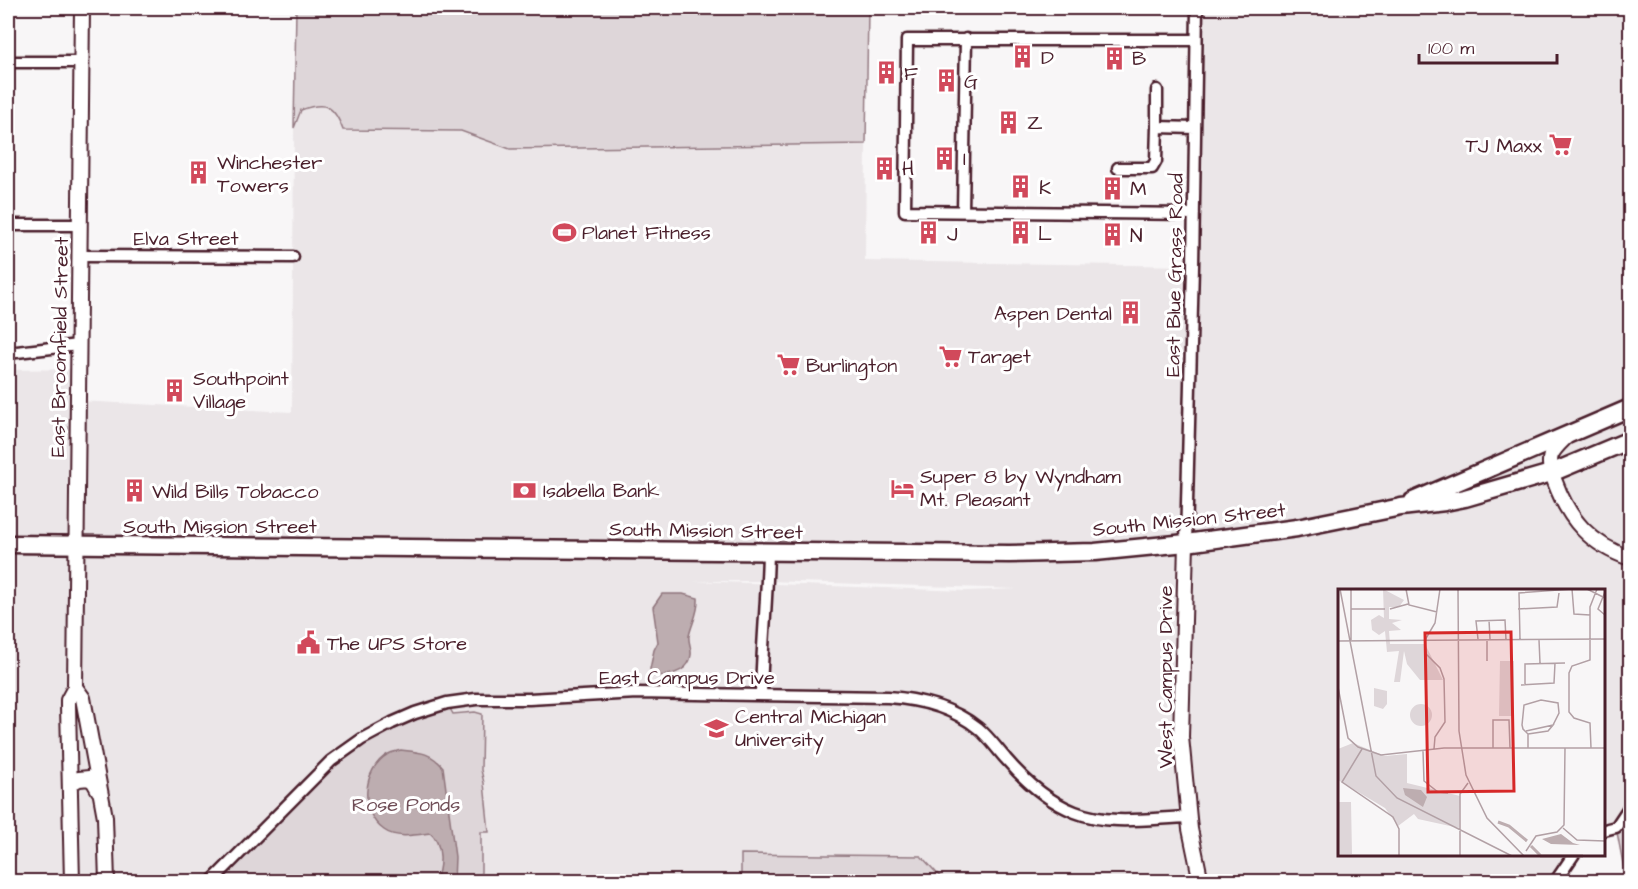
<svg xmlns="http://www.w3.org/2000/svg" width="1638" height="889" viewBox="0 0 1638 889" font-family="'Architects Daughter',sans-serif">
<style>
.built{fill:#ebe6e8;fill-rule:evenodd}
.green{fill:#ded6d9;stroke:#947a82;stroke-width:1.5}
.water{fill:#bdadb0;stroke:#8f747b;stroke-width:1.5}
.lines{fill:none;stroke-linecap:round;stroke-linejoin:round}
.street-casing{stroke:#4a1f2b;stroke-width:15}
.secondary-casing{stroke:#4a1f2b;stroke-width:18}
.primary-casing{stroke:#4a1f2b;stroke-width:21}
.street{stroke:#fff;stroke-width:10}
.secondary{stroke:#fff;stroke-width:14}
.primary{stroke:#fff;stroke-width:16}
.labels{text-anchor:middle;stroke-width:6;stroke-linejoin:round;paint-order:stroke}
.poi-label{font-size:20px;fill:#4a1f2b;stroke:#fff;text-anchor:start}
.street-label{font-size:20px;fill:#4a1f2b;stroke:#fff}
.park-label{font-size:20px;fill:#6f4d56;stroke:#fff}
.inset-river{fill:none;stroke:#bdadb0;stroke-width:3}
.inset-road{fill:none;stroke:#b2a0a5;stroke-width:1.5}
.view{fill:#d62828;fill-opacity:0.15;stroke:#d62828;stroke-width:3}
.inset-edge{fill:none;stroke:#4a1f2b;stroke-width:3}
</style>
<rect width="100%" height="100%" fill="#f8f6f7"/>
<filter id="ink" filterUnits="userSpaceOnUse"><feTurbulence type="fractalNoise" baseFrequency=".0167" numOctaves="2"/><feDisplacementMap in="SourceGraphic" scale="12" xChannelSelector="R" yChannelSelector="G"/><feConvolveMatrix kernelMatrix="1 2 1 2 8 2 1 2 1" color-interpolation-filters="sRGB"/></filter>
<g filter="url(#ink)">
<path class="built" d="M1197,8H1630V881H1619L1625,874L1616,828L1604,830V590H1340V854L1574,855L1555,881H8V370L78,369L79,401L292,412L294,128L300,110L318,104L333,109L338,116L343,130L461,131L510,149L866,144L865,261L1193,266ZM693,581H767L1017,589L966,591Z"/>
<path class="green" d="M296,8H868L866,144L510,149L461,131L343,130C334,105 325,101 301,110L294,128Z
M447,703L453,714L475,712L482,714L481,770L484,783L489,832H481V881L209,882L348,749Z
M1630,806V881H1620L1625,874L1616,827Z
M741,854L921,856L944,881H741Z"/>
<path class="water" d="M662,594H683L698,598C699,613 692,622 689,636C688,642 692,649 691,655C689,674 667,676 652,676L650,669L654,650L658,642L653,607Z
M401,750C420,752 430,752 443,767L455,857L454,881H435C442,868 443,843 430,833C416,835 396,839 384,830C359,813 362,769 388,754C391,752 397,751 401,750Z"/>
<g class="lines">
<defs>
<path id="street" d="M8,62H82
M1157,90V127L1195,128
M1118,168H1152L1156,161L1157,127
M963,211L966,39
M1194,214L905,211L907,40H1196
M8,225H80
M79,256L293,257
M8,353L78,345
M1186,543L1193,266L1197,8
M761,695C762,647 767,600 768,552
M1604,830L1616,827L1630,806
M211,882L331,761L362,739L392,723L415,713L447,703L476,699H529L637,693L888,697C919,699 953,708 978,728C989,737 997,749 1006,759C1025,781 1047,801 1075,812C1110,826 1152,818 1189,817
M1555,882L1574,854"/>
<path id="secondary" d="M1566,437C1560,443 1554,448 1551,455C1548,464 1552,474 1555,482C1569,520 1591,545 1630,558
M1186,543L1181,737L1190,829L1201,882
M75,687L83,698L105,817L107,882
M70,784L79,779L89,778L94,782L99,791
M72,882L68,706V700L75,687L82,8"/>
<path id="primary" d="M1413,501L1630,408
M8,544L1009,554L1095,552L1186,543L1297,528L1401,507L1445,502L1465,498L1551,473L1630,440"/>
</defs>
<use href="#street" class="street-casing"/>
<use href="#secondary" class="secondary-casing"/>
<use href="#primary" class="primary-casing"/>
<use href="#street" class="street"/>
<use href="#secondary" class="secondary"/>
<use href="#primary" class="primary"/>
</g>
</g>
<defs>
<symbol id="building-bare" viewBox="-9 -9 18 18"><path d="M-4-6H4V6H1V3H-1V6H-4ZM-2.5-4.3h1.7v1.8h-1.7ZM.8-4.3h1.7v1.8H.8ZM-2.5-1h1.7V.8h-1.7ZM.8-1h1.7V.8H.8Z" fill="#d1495b" stroke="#fff" stroke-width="2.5" paint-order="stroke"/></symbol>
<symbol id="supermarket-bare" viewBox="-9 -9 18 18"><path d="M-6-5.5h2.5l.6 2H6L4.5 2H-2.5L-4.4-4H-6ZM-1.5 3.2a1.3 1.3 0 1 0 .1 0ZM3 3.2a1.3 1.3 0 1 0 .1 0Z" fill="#d1495b" stroke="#fff" stroke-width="2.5" paint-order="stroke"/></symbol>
<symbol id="stadium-bare" viewBox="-9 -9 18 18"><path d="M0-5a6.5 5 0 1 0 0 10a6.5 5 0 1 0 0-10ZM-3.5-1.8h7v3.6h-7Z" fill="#d1495b" stroke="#fff" stroke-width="2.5" paint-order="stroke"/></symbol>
<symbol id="hotel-bare" viewBox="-9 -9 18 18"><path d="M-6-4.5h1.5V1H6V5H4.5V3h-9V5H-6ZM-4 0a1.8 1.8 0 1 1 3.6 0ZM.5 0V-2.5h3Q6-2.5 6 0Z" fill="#d1495b" stroke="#fff" stroke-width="2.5" paint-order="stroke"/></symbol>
<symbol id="bank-bare" viewBox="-9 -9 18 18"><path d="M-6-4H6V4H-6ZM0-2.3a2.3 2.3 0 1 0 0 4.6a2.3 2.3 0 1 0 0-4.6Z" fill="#d1495b" stroke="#fff" stroke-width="2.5" paint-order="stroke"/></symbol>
<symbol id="civic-bare" viewBox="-9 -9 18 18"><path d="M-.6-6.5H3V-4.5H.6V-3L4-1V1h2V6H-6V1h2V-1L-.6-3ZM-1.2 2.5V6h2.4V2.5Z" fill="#d1495b" stroke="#fff" stroke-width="2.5" paint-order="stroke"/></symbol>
<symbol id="university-bare" viewBox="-9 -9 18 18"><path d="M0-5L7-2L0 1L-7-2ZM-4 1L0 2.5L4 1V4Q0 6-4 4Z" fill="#d1495b" stroke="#fff" stroke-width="2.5" paint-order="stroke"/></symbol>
</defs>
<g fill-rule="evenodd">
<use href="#building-bare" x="1006" y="40" width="33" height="33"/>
<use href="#building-bare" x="1098" y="42" width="33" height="33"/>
<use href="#building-bare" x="870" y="56" width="33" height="33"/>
<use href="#building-bare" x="930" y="64" width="33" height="33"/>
<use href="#building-bare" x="992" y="106" width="33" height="33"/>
<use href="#supermarket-bare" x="1544" y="128" width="33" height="33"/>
<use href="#building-bare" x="928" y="142" width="33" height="33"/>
<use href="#building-bare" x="868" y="152" width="33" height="33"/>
<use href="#building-bare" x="182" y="156" width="33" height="33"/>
<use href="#building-bare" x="1004" y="170" width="33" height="33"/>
<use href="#building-bare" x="1096" y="172" width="33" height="33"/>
<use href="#stadium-bare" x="548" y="216" width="33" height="33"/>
<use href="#building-bare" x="912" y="216" width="33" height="33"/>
<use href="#building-bare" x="1004" y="216" width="33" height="33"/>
<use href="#building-bare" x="1096" y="218" width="33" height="33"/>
<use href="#building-bare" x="1114" y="296" width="33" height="33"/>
<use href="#supermarket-bare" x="934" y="340" width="33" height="33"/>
<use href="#supermarket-bare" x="772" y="348" width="33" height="33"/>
<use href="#building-bare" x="158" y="374" width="33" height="33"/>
<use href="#hotel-bare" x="886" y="472" width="33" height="33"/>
<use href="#bank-bare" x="508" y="474" width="33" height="33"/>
<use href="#building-bare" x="118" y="474" width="33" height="33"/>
<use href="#civic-bare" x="292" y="626" width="33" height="33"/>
<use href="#university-bare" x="700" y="712" width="33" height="33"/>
</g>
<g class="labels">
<g class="poi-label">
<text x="1041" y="64">D</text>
<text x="1132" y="65">B</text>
<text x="904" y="80">F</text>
<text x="964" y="88">G</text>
<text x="1027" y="129">Z</text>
<text x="1542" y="152" text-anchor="end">TJ Maxx</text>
<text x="963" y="165">I</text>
<text x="217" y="169">Winchester<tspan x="217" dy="23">Towers</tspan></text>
<text x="902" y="175">H</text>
<text x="1039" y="194">K</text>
<text x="1130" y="195">M</text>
<text x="582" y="239">Planet Fitness</text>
<text x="947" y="240">J</text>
<text x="1038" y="240">L</text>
<text x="1130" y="242">N</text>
<text x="1112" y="320" text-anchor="end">Aspen Dental</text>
<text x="968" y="363">Target</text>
<text x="806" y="372">Burlington</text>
<text x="193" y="385">Southpoint<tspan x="193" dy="23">Village</tspan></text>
<text x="920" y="483">Super 8 by Wyndham<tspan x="920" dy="23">Mt. Pleasant</tspan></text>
<text x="543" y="497">Isabella Bank</text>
<text x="152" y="498">Wild Bills Tobacco</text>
<text x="327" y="650">The UPS Store</text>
<text x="735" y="723">Central Michigan<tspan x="735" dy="23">University</tspan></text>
</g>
<g class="street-label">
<text x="186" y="245">Elva Street</text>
<text transform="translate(1174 275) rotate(-89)" y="7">East Blue Grass Road</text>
<text transform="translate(59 347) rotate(-89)" y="7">East Broomfield Street</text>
<text transform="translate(1189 519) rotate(-6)" y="7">South Mission Street</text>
<text x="220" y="533">South Mission Street</text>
<text transform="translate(706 530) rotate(1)" y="7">South Mission Street</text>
<text x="687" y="684">East Campus Drive</text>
<text transform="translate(1165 677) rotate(-90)" y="7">West Campus Drive</text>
</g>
<g class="park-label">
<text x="406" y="811">Rose Ponds</text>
</g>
</g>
<g transform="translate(1338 589)">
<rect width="267" height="267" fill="#f8f6f7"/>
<path d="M45,0L66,11L61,18H51V30L64,31L54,34L63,41L51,42L52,55H87L105,91H82L69,75L66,62L62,93H56L61,62L49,63L47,42L41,46L34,41L33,31L41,26L46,29ZM162,72H176V127H161ZM36,99L49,102V115L45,120L36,117ZM72 126a11 11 0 1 1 22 0a11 11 0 1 1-22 0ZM15,154L47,167L69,165V194L122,207L121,239L80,230L76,225L60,237L47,219L0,191V160ZM0,213H13L14,265H0Z" fill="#ded6d9"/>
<path d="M65,199L83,201L89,208L85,218L67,206ZM223,245L235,254L242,256L213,255L204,250Z" fill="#bdadb0"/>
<path class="inset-river" d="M160,233L171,237L189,252M193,257L203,267H245"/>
<path class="inset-road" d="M2,0L38,187L59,209L174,267M13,0V51M68,0L71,16L99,23M120,0L121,142L128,186L149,229L186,267M234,0L236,25L252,26M249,0L267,9M267,3L260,20L267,26M13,20H47M52,20L70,15M180,20L219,18L221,4M151,31L152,50M140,50L138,32L167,31L168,51M182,50L181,4L234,0M87,51L97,34L102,0M201,51L202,74M0,52L267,50M149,52V72M87,55L88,65L102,79L106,90L107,133L97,148L96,160M187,95V75L227,74M183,96L216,94L217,74M0,98L10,149L20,158L43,166L106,159H267M188,142L215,136L221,124L220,114L203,111L186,116L184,136L185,140L190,145V159M190,145L210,142L216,135M155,159V131H171L172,159M253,159L252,134L236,129L231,123V84L234,77L252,71V18L259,0M24,160L4,193L55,228L61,240V267M85,162L86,192L100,203L110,204M225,239L239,251L267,252M188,262L198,247L219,243L226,236L227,159M122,267V205L130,194"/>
<path class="view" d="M173,43L176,202L90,203L87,44Z"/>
<rect width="267" height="267" class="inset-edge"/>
</g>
<rect width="1638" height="889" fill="none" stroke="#fff" stroke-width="30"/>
<rect x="15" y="15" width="1608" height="859" fill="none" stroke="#4a1f2b" stroke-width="2" filter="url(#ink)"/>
<path d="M1419 54v9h138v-9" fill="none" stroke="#4a1f2b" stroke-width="3"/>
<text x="1428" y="54" font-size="18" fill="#4a1f2b" stroke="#ffffff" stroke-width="4.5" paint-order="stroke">100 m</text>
</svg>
